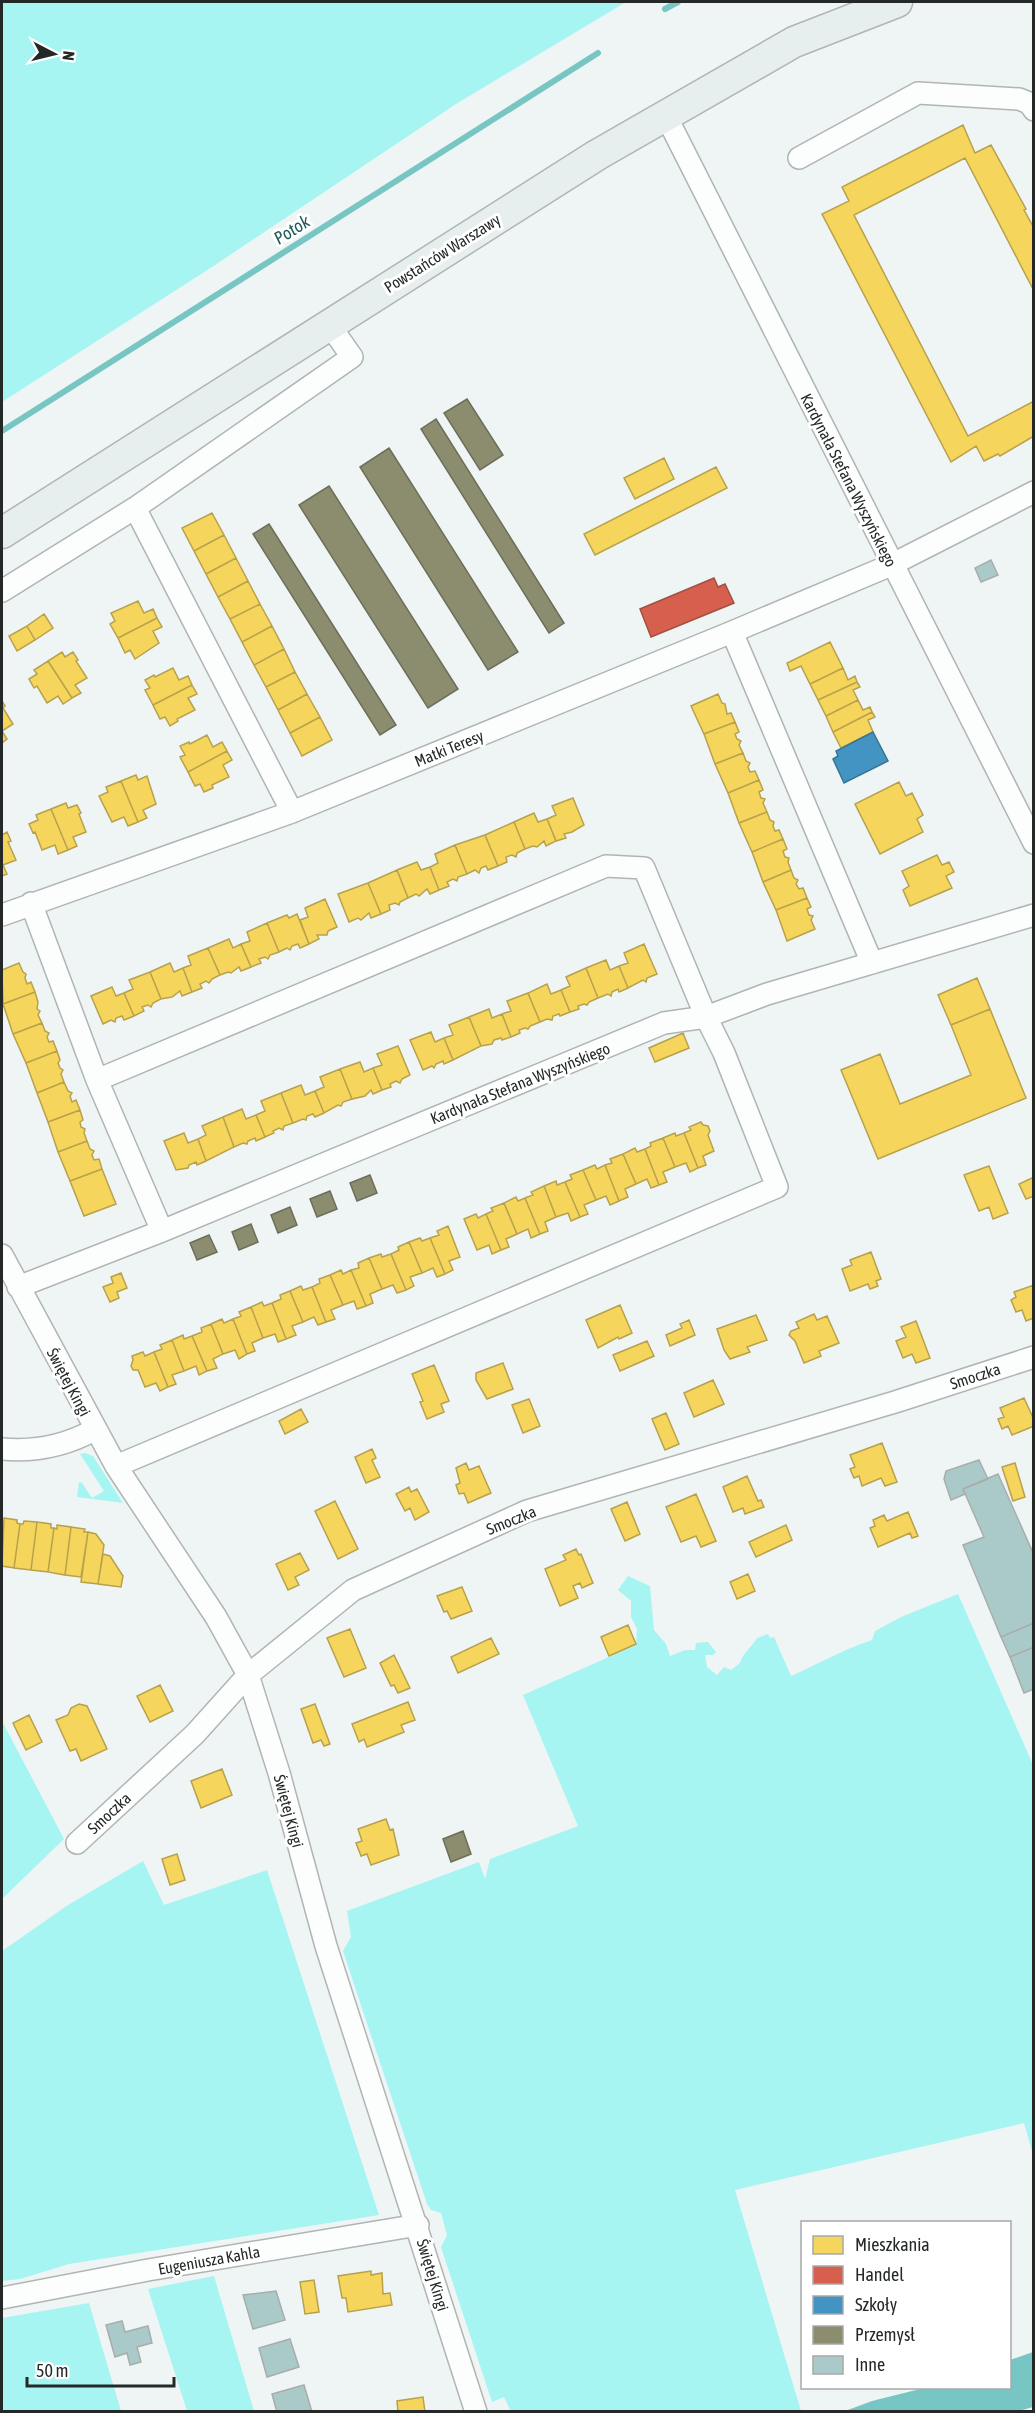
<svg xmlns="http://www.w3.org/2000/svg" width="1035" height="2413" viewBox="0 0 1035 2413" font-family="'Asap Condensed',sans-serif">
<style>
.green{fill:#a6f5f3}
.water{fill:#78c6c4}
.homes{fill:#f6d55c;stroke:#b7a14c;stroke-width:1.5}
.shops{fill:#d6604d;stroke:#a15042;stroke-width:1.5}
.schools{fill:#4393c3;stroke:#3a7394;stroke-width:1.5}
.industry{fill:#8c8c6e;stroke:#6d6e59;stroke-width:1.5}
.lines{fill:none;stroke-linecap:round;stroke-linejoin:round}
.stream{stroke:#78c6c4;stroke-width:6}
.building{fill:#aacac9;stroke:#a8adac;stroke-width:1.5}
.street-casing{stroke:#b0b5b4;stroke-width:24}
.secondary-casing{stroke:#b0b5b4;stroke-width:33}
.street{stroke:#fcfefd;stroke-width:21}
.secondary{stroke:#e7eeee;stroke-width:30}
.labels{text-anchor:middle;stroke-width:6;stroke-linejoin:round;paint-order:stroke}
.street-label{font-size:16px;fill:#242928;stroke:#fff}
.water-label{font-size:18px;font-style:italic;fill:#205c5b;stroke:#fff}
</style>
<rect width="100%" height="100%" fill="#eef5f4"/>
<path class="green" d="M2,2H626L456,104L212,267L2,402Z
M85,1453L93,1456L123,1503L77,1497L79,1482L82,1483L92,1498L104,1491L80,1454Z
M628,1576L650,1586L654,1630L666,1644L670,1656L685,1650H695L696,1643L708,1642L716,1652L713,1655H705L707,1667L717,1675L724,1667L731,1670L740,1663C742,1654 752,1647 757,1638L768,1634L770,1638L774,1637L791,1676C818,1664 844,1649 872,1640L875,1631L901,1617L958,1594L1033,1765V2155L1024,2123L735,2190L801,2411L511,2412L504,2397L492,2402L441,2247L447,2235L441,2213L431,2210L427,2204L343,1951L351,1937L347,1911L479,1862L485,1879L490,1859L578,1826L523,1695L636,1645L637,1629L631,1617V1601L618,1590Z
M2,1721L64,1839L2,1899Z
M143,1861L164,1905L267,1870L379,2215L69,2264L20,2279L2,2281V1951L68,1905Z
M214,2276L254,2411H187L148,2289Z
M89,2303L121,2411H2V2318Z"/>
<path class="water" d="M1033,2352V2407L1015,2412L845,2411L872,2401L924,2388H1010V2360Z"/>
<path class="homes" d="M963,125L975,153L991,145L1026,209L1024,210L1034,228V291L965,158L854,215L968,436L1034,401V436L1000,456L998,454L984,461L976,446L951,462L822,214L849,201L842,187Z
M664,458L674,479L635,499L624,478Z
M716,467L727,488L595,555L584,534Z
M212,513L224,535L194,551L182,528Z
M224,535L236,558L206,574L194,551Z
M236,558L248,581L218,597L206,574Z
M248,581L260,604L230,619L218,597Z
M138,601L144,613L153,609L157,618L118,638L110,624L115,621L111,613Z
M260,604L272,626L242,642L230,619Z
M44,614L53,628L35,640L27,626Z
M157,618L162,627L153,631L159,643L135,659L130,650L125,653L118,638Z
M27,626L35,640L17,651L9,636Z
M272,626L284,649L254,665L242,642Z
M830,642L843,668L810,684L801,666L790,671L787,663Z
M284,649L295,672L266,687L254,665Z
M62,652L65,657L73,652L78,660L76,661L87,678L75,685L81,693L72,698L48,661Z
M48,661L72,698L63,704L58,696L47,703L37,686L34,688L29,679L37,674L34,670Z
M173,668L179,680L188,676L192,685L153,705L145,690L150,688L145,680L154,675L155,677Z
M843,668L848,680L855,676L857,682L818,700L810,684Z
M295,672L307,694L278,710L266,687Z
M857,682L860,687L853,690L858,700L826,716L818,700Z
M192,685L197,694L188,698L195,710L177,719L178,721L170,726L165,717L160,719L153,705Z
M307,694L320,717L290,733L278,710Z
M718,694L722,703L725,704L727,714L731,713L735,722L704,734L691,706Z
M858,700L863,710L870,707L872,712L833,732L826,716Z
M2,701L5,706L3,708L13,724L2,731L7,739L2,743Z
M872,712L875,717L868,720L873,732L841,748L833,732Z
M320,717L332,740L302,756L290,733Z
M735,722L739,732L735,734L737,739L741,741L739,745L743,753L715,764L704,734Z
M207,735L213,747L222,742L227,751L188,772L180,757L185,755L180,746L189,742L190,744Z
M227,751L232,760L223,765L229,777L212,785L213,788L204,792L200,784L195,786L188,772Z
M743,753L746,761L750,763L748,767L750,772L755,771L759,780L728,793L715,764Z
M136,775L138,780L147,776L156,804L143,810L147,818L138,822L121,781Z
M759,780L763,790L759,792L761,798L765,799L763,803L767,812L739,823L728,793Z
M121,781L138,822L128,826L124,817L112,822L99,796L108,792L106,787Z
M899,782L906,796L912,793L923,815L917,819L923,832L880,854L855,804Z
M573,798L584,825L572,832L564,834L566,838L556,841L547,819L556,815L552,806Z
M66,803L68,808L77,805L81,813L79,814L86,832L73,837L77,846L68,850L51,809Z
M51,809L68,850L58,854L55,845L42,850L35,832L33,833L29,824L38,820L36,815Z
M767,812L770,820L774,822L773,826L775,831L779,830L783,839L752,852L739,823Z
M534,813L538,822L547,819L556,841L546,846L544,841L537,847L533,846L525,849L514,822Z
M514,822L525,849L517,853L516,857L512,855L506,857L507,862L498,866L485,835Z
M7,832L11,841L8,842L16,860L3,865L7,874L2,876V835Z
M485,835L498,866L488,870L486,866L481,868L479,873L475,870L467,874L455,845Z
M783,839L787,849L783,851L785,857L789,858L788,862L791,870L763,882L752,852Z
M455,845L467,874L458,877L457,881L453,879L447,882L449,886L439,890L430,867L438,863L435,854Z
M937,855L942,865L949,862L954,872L946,876L952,888L910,906L903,890L909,886L902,871Z
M417,862L421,870L430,867L439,890L430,894L427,889L419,896L416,894L408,898L397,870Z
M397,870L408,898L400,902L399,905L395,903L389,905L390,910L381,914L368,883Z
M791,870L794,878L798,880L796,884L799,889L803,888L807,898L776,910L763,882Z
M368,883L381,914L371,918L369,913L361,920L358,918L349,922L338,894Z
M807,898L811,907L807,909L809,915L813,916L811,920L815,929L787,941L776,910Z
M325,899L337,927L328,931L327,935H317L319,939L309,944L300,920L308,917L305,908Z
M297,914L309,944L300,948L298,944L292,946L290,950L287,948L279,952L267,923L287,915L289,918Z
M267,923L279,952L270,955L268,959L265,957L259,959L261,963L251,967L241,944L250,941L247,932Z
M229,939L233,948L241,944L251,967L241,971L239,967L231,973L228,972L220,975L208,948Z
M644,944L657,974L647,978L646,982L643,980L628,988L619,966L628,963L624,953Z
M208,948L220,975L212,979L209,983L206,981L200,984L202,988L192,992L183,968L191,965L188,956Z
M606,960L610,970L619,966L628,988L619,992L618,989L612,992L611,996L608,994L598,998L586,968Z
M19,963L23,972L26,974L25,978L27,984L31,982L35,992L3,1004L2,970Z
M170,963L174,972L183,968L192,992L182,996L180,991L172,997L161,999L150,972Z
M586,968L598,998L589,1002L587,1005L584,1004L578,1006L579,1009L570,1012L561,990L570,986L566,977Z
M150,972L161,999L153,1003L151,1007L148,1005L142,1007L144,1011L134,1016L124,993L133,989L129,980Z
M977,978L990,1009L951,1025L938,995Z
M547,984L551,994L561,990L570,1012L560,1016L559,1014L553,1016L552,1020L547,1019L540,1022L528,993Z
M112,987L116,996L124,993L134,1016L124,1020L122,1016L116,1018L115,1022L111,1020L103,1024L91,996Z
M35,992L38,1002L37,1009L40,1011L38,1015L42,1023L13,1034L3,1004Z
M528,993L540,1022L530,1026L528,1029L525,1028L519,1030L520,1033L511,1037L502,1014L511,1011L507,1001Z
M489,1009L492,1018L502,1014L511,1037L502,1040L501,1038L494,1040L492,1044L481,1046L469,1017Z
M990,1009L1026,1098L878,1159L841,1070L880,1054L900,1104L971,1075L951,1025Z
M469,1017L481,1046L453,1060L444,1038L453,1035L449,1025Z
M42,1023L45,1031L49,1033L47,1037L49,1042L53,1041L57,1051L26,1063L13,1034Z
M431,1032L435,1042L444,1038L453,1060L444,1064L443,1061L436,1064L434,1068L432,1066L423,1070L410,1040Z
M683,1033L689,1048L655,1062L649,1048Z
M398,1046L410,1075L402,1079L400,1083L396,1081L390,1084L391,1087L382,1090L373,1068L382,1065L377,1054Z
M57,1051L60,1060L58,1063L60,1068L63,1070L61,1074L64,1082L37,1093L26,1063Z
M360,1062L364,1072L373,1068L382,1090L373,1094L371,1090L365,1096L352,1099L340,1069Z
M340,1069L352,1099L343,1102L341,1106L338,1105L324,1113L315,1091L324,1087L320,1077Z
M64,1082L68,1091L72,1093L70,1096L72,1102L76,1100L80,1110L48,1122L37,1093Z
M301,1085L305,1095L315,1091L324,1113L315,1117L313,1114L307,1116L306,1120L303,1119L293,1123L281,1093Z
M281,1093L293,1123L284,1126L283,1130L279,1128L273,1131L274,1133L265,1137L256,1115L265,1111L261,1101Z
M242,1109L246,1119L256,1115L265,1137L256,1141L255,1138L248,1141L247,1144L243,1143L234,1147L223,1117Z
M80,1110L83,1120L80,1122L81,1127L85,1129L84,1133L87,1141L58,1152L48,1122Z
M223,1117L234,1147L206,1161L198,1139L206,1135L202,1126Z
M701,1122L703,1125L708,1126L710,1131L708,1135L714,1151L703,1156L706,1165L698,1168L684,1133L691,1130L689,1127Z
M184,1133L188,1143L198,1139L206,1161L197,1165L196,1162L189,1165L188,1168L176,1170L164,1141Z
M675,1133L676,1136L684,1133L698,1168L690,1172L686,1163L675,1167L663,1138Z
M663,1138L675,1167L663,1172L667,1182L659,1185L645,1149L651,1146L650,1143Z
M87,1141L90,1149L94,1151L92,1155L94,1160L99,1159L102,1169L70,1181L58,1152Z
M635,1148L637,1152L645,1149L659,1185L651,1188L647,1179L636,1184L623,1154Z
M623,1154L636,1184L625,1189L628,1197L619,1201L605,1165L612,1163L610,1159Z
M595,1165L597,1169L605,1165L619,1201L610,1205L606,1196L596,1200L583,1170Z
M989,1166L1008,1213L993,1219L989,1207L979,1211L964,1175Z
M102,1169L116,1204L84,1216L70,1181Z
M583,1170L596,1200L584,1205L588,1214L580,1217L565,1182L572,1179L570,1175Z
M1034,1177V1196L1026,1199L1019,1184Z
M556,1181L557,1185L565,1182L580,1217L571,1221L568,1213L556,1217L544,1186Z
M544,1186L556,1217L545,1222L548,1231L540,1234L525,1198L533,1195L531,1192Z
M516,1197L518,1201L525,1198L540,1234L531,1238L528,1229L517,1234L504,1203Z
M504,1203L517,1234L506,1239L509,1247L501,1250L486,1214L493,1211L491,1208Z
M476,1214L478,1218L486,1214L501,1250L492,1254L489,1245L477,1250L464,1219Z
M448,1226L460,1257L449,1261L453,1270L445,1274L430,1238L439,1235L437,1231Z
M420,1238L422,1241L430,1238L445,1274L437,1277L433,1268L422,1273L409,1242Z
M409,1242L422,1273L410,1277L414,1286L406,1290L391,1254L399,1250L398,1247Z
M871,1252L881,1279L876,1281L878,1286L870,1289L868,1284L850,1291L842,1269L852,1265L850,1260Z
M381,1254L382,1257L391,1254L406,1290L397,1293L393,1285L382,1289L369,1258Z
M369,1258L382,1289L370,1294L373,1303L366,1306L351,1270L359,1268L358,1263Z
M341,1270L343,1274L351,1270L366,1306L357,1309L354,1301L343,1305L330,1275Z
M121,1273L127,1288L117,1292L119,1298L110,1302L103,1287L113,1283L111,1277Z
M330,1275L343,1305L331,1310L335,1319L326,1322L312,1287L320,1283L319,1279Z
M1034,1285V1318L1026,1321L1022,1310L1016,1312L1011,1300L1016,1297L1014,1292Z
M301,1286L303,1290L312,1287L326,1322L318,1325L314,1317L303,1322L290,1291Z
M290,1291L303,1322L292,1326L296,1335L286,1339L272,1303L281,1299L280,1295Z
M262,1302L264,1306L272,1303L286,1339L278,1342L275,1334L263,1338L251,1307Z
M620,1305L632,1333L619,1339L618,1337L598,1348L586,1320Z
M251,1307L263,1338L252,1343L255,1351L247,1354L233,1319L241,1316L239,1312Z
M814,1314L817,1320L827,1316L839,1343L819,1351L821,1356L804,1363L795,1341L789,1335L791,1331L799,1328L796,1322Z
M756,1315L767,1340L747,1347L750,1352L730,1359L724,1350L717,1329Z
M222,1319L224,1323L233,1319L247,1354L239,1359L235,1350L223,1354L211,1324Z
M689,1320L695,1335L670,1346L666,1335L682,1328L680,1324Z
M916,1321L930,1358L916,1363L912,1354L903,1358L896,1341L906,1337L901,1327Z
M211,1324L223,1354L213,1359L217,1368L207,1371L192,1336L202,1332L201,1328Z
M183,1335L184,1339L192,1336L207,1371L199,1375L196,1366L184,1371L172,1340Z
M172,1340L184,1371L172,1375L176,1384L168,1387L154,1352L162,1349L160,1345Z
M647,1341L654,1356L620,1371L613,1355Z
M143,1352L145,1356L154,1352L168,1387L160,1391L156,1383L145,1387L138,1370H133L131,1366L133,1360L132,1356Z
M503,1363L513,1389L487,1399L476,1380V1373Z
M434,1365L449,1401L441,1404L444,1412L427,1419L420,1402L423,1401L412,1374Z
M713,1380L724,1404L694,1417L684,1393Z
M1024,1398L1034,1420V1426L1012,1435L1008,1426L1002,1429L998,1419L1004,1417L1000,1408Z
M529,1399L540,1426L523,1433L512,1405Z
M301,1409L308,1422L285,1434L279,1421Z
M666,1413L679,1444L665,1450L652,1419Z
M882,1443L897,1482L885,1486L881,1478L862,1486L859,1476L854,1478L850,1469L855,1467L850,1455Z
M372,1449L376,1458L372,1460L380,1477L366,1483L355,1457Z
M466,1463L469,1470L479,1466L491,1493L468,1503L464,1493L459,1494L456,1485L460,1483L456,1468Z
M1015,1463L1025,1497L1013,1501L1002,1467Z
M747,1476L758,1501L761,1500L764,1507L745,1514L743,1508L733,1512L723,1487Z
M409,1487L411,1492L417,1489L429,1512L415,1520L410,1508L405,1511L396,1494Z
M696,1494L716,1541L701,1547L696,1536L681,1542L666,1507Z
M335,1501L358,1549L338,1559L315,1511Z
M627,1502L640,1534L625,1541L611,1509Z
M908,1512L918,1536L912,1538L910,1533L878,1547L870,1528L875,1526L873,1520L884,1515L887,1521Z
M4,1518L17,1520V1523L20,1524L14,1568L2,1566Z
M24,1521L37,1522L31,1570L14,1568L20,1524H23Z
M37,1522L51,1524V1528H54L48,1572L31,1570Z
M57,1525L71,1527L65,1575L48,1572L54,1528L57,1529Z
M786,1525L792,1540L756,1557L749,1542Z
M71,1527L85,1529L84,1532H88L81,1577L65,1575Z
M88,1532L96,1534L104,1545L98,1584L81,1582Z
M576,1549L579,1555L581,1554L593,1583L582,1588L580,1583L573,1586L578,1598L560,1606L545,1569L566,1560L563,1555Z
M300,1553L309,1570L295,1577L299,1585L288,1590L276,1564Z
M103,1554L110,1556L123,1576L121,1587L98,1584Z
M748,1574L755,1591L737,1599L730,1582Z
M462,1587L472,1611L451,1619L447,1611L444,1612L437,1596Z
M628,1625L636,1644L609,1656L601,1637Z
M350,1629L366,1668L344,1677L327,1638Z
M491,1638L499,1654L458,1673L451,1657Z
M394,1655L410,1688L398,1693L394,1685L391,1686L380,1663Z
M160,1685L173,1711L150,1722L137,1696Z
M408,1702L415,1720L401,1725L404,1732L367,1747L364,1739L359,1742L352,1724Z
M79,1704L87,1706L107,1749L81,1761L76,1749L70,1751L56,1720L68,1715L71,1708Z
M315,1704L330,1744L324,1746L321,1740L313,1743L301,1709Z
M29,1715L42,1742L26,1750L13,1723Z
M222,1769L232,1795L201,1808L191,1781Z
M386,1819L390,1830L393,1829L399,1855L371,1865L367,1854L361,1856L356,1843L362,1841L358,1829Z
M177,1854L185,1880L170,1885L162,1859Z
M371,2271V2275L382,2273L383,2294L390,2293L392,2305L348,2312L346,2298H342L338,2276Z
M314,2280L319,2312L305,2314L300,2282Z
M423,2397L425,2412H398L397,2401Z"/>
<path class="shops" d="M714,578L718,587L725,584L734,603L651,637L640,609Z"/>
<path class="schools" d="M873,732L888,761L844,783L833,759L838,756L836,751Z"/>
<path class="industry" d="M467,399L503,455L480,470L444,413Z
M436,419L564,623L549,633L421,429Z
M389,448L518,652L488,670L360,467Z
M329,486L458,689L428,708L299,505Z
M269,524L396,725L380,735L253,534Z
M370,1175L377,1193L357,1201L350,1183Z
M330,1191L337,1209L317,1217L310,1199Z
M290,1207L297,1225L278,1233L271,1215Z
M251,1224L258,1242L239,1250L232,1232Z
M209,1235L217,1252L197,1260L190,1243Z
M463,1831L471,1854L451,1862L443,1839Z"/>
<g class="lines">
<path class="stream" d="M665,9L678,2
M2,431L598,53"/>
</g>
<path class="building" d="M991,560L998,575L981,582L975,568Z
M979,1460L988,1479L963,1489L965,1494L951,1500L944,1479L946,1471Z
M998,1474L1034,1555V1623L1001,1637L963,1545L984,1537L963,1489Z
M1034,1623V1647L1010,1657L1001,1637Z
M1034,1647V1689L1024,1693L1010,1657Z
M276,2291L285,2320L253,2329L243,2295Z
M122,2321L125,2332L148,2326L152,2343L137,2347L141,2362L130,2365L127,2353L115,2357L106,2325Z
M290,2339L299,2367L267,2377L259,2348Z
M304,2385L312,2412H277L272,2394Z"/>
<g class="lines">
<defs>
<path id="street" d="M666,116L1034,843
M799,158L918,93L1019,99L1029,103L1034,110
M135,508L292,812
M2,591L135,508L352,357L329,324
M732,632L872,963
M31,903L97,1080L162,1231
M2,915L292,812L732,632L891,565L1034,492
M97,1080L606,866L644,868L706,1017L724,1053L777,1187L116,1466
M2,1255L116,1466L216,1617L248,1675L279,1773L326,1946L476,2412
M18,1287L162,1231L664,1023L706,1017L767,994L1034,915
M2,1449C35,1452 65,1446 94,1430
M77,1843L195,1734L248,1675L353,1590L527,1511L895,1402L1034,1357
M2,2298L148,2270L418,2225"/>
<path id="secondary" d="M2,533L597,155L794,42L897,2"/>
</defs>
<use href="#street" class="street-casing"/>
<use href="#secondary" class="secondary-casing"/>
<use href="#street" class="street"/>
<use href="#secondary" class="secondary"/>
</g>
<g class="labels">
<g class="street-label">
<text transform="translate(442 253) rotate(-32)" y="6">Powstańców Warszawy</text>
<text transform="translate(849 480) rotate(63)" y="6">Kardynała Stefana Wyszyńskiego</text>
<text transform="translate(449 748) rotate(-22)" y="6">Matki Teresy</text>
<text transform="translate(520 1083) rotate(-22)" y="6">Kardynała Stefana Wyszyńskiego</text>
<text transform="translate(975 1376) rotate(-18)" y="6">Smoczka</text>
<text transform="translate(69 1382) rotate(62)" y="6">Świętej Kingi</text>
<text transform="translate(511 1520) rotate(-22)" y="6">Smoczka</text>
<text transform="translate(289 1811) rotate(75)" y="6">Świętej Kingi</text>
<text transform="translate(109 1813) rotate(-43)" y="6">Smoczka</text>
<text transform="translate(209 2260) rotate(-10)" y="6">Eugeniusza Kahla</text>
<text transform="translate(433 2275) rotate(73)" y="6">Świętej Kingi</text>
</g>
<g class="water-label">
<text transform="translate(292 230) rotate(-32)" y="6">Potok</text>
</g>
</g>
<rect width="1035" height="2413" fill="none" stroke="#242928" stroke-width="6"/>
<rect x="801" y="2221" width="210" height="168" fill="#ffffff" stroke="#a7a9a9" stroke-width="1.5"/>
<rect x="813" y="2236" width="30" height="18" fill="#f6d55c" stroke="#a7a9a9" stroke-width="1.5"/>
<text x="855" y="2251" font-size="18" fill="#242928">Mieszkania</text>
<rect x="813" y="2266" width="30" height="18" fill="#d6604d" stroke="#a7a9a9" stroke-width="1.5"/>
<text x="855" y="2281" font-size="18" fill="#242928">Handel</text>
<rect x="813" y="2296" width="30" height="18" fill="#4393c3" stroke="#a7a9a9" stroke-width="1.5"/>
<text x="855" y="2311" font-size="18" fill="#242928">Szkoły</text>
<rect x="813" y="2326" width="30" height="18" fill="#8c8c6e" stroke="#a7a9a9" stroke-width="1.5"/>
<text x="855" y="2341" font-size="18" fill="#242928">Przemysł</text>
<rect x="813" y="2356" width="30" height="18" fill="#aacac9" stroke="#a7a9a9" stroke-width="1.5"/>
<text x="855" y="2371" font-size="18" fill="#242928">Inne</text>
<g transform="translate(54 54) rotate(97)" stroke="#ffffff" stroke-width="4.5" paint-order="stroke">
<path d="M0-4.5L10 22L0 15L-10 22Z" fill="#242928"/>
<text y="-9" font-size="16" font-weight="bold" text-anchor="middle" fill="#242928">N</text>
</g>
<path d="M27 2377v9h147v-9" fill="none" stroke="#242928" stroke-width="3"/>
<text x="36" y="2377" font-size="18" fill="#242928" stroke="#ffffff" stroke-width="4.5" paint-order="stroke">50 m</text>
</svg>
